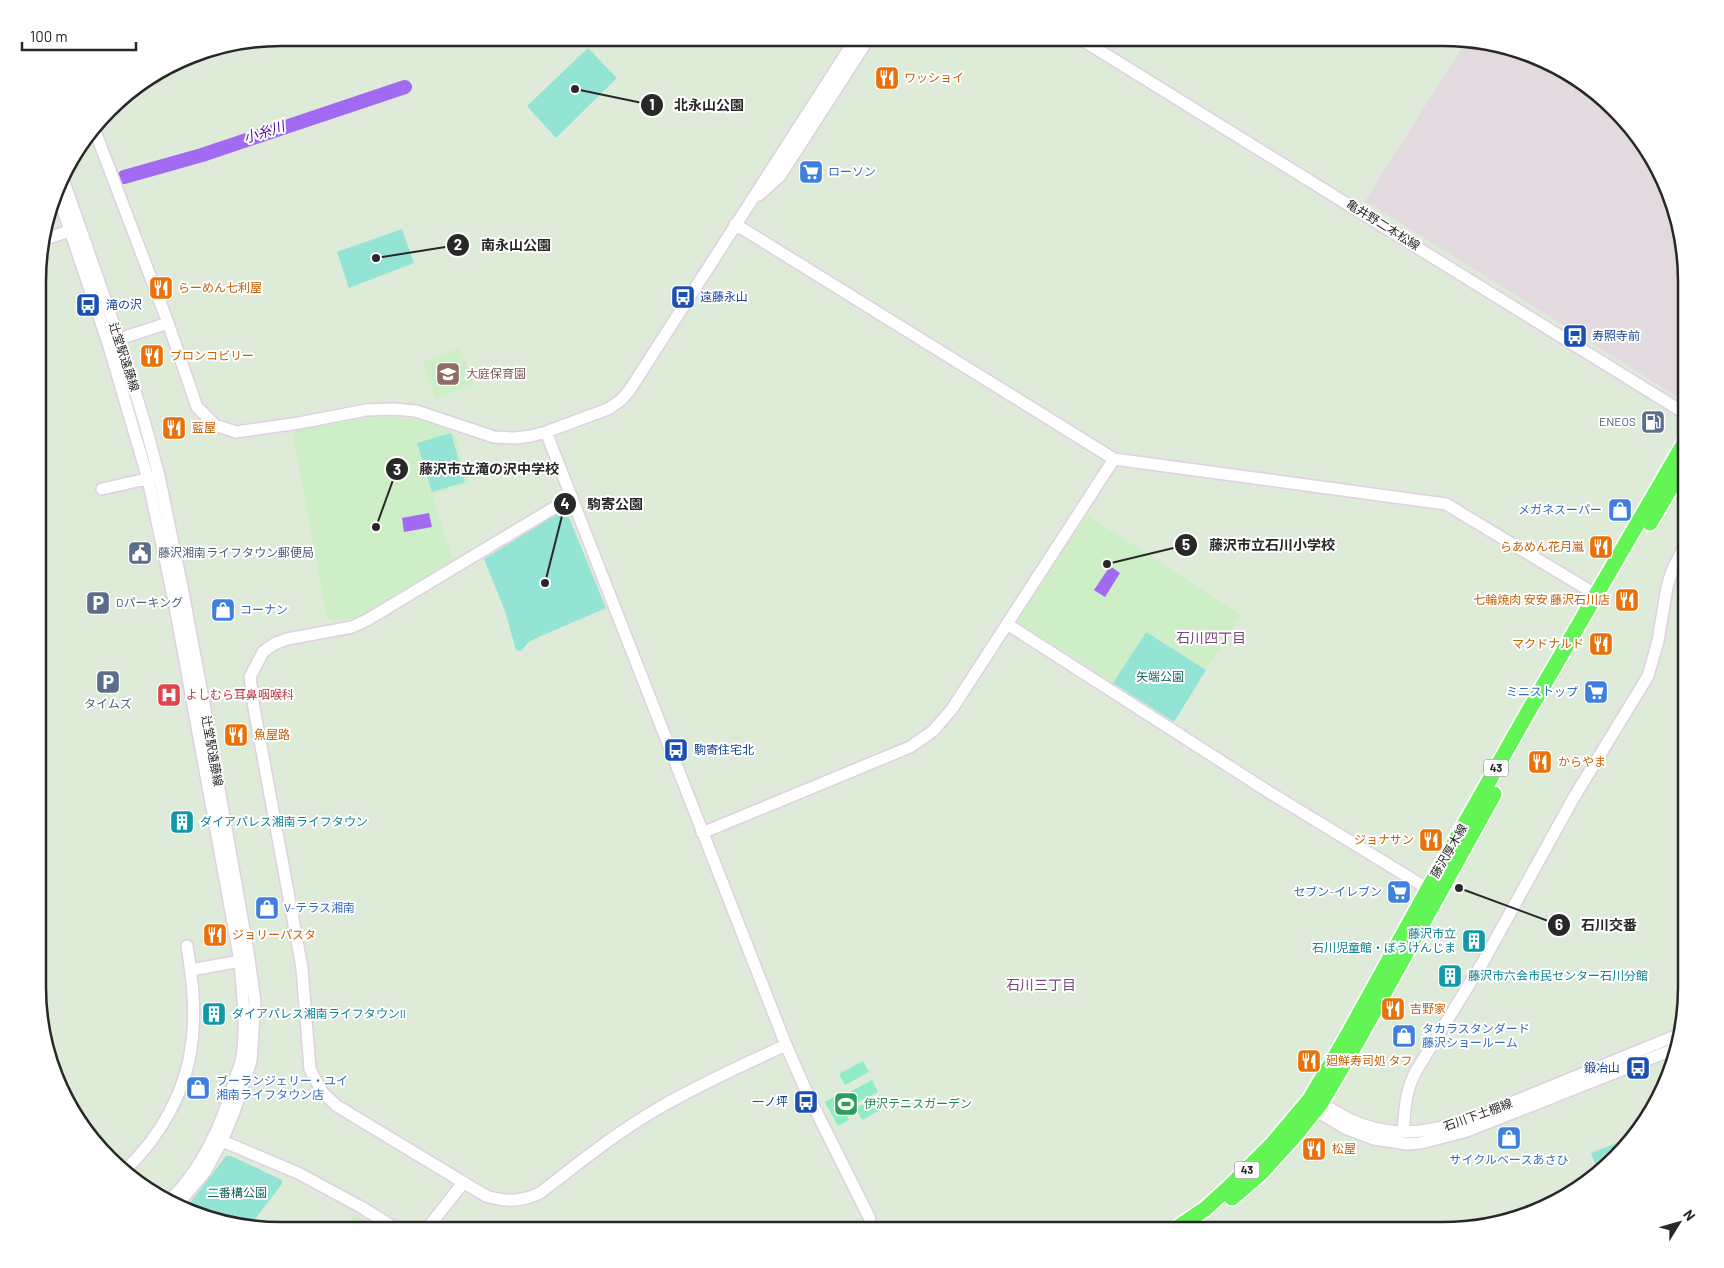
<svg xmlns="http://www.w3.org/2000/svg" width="1724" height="1268" viewBox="0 0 1724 1268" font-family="Barlow,'Noto Sans JP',sans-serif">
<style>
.industrial{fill:#e3dadf}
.education{fill:#ceeec8}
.green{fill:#94e4d5}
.pitch{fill:#8fecc4}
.water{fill:#a269f1}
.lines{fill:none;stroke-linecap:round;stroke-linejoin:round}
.river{stroke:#a269f1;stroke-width:14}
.tertiary-casing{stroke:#e1cfe2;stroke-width:14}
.primary-casing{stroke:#fff;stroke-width:18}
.tertiary{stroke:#fff;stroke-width:11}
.primary{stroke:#63f456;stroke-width:15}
.labels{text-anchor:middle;stroke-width:4;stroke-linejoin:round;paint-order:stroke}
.shield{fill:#fff;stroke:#686868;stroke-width:1}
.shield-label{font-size:11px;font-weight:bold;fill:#282828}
.food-label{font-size:12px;fill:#c56008;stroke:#fff;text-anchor:start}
.shop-label{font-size:12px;fill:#366cbe;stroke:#fff;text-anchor:start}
.street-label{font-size:12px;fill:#282828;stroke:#fff}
.transit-label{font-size:12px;fill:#164399;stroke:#fff;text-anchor:start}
.education-label{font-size:12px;fill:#785e54;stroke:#fff;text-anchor:start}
.service-label{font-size:12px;fill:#4e5e75;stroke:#fff;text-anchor:start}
.park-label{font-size:12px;fill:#186662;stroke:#fff}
.health-label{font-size:12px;fill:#be3a42;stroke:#fff;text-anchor:start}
.culture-label{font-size:12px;fill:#0d838f;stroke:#fff;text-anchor:start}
.leisure-label{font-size:12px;fill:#27864d;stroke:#fff;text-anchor:start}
.water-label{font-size:14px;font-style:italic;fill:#520a9b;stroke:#fff}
.neighbourhood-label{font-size:14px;fill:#78487a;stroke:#fff}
.rim{fill:none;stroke:#282828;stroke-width:2.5}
.leader{fill:none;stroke:#282828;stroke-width:2}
.callout-dot{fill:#282828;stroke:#fff;stroke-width:2}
.mark-label{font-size:15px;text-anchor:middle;font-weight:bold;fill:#fff}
.callout-label{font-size:14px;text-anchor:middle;font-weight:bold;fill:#282828;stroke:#fff;stroke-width:4;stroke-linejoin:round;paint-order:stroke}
</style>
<rect width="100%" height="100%" fill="#deebd9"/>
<path class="industrial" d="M1467,40L1536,56L1591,88L1661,173L1686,266V402L1365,201Z"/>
<path class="education" d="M460,348L474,384L436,399L422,363Z
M384,416L422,420L453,431L470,483L432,495L453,560L364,615L346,620H331L327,618L293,435L295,430L342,421Z
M1084,513L1241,615L1206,670L1146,632L1113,683L1015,620Z
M356,1215L380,1230H345Z"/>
<path class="green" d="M588,48L617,78L556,138L527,106Z
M402,229L414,263L349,288L337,252Z
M451,433L465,482L432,492L417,443Z
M562,511L568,515L606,608L539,637L529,642L521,651L516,650L505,611L484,559Z
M1146,632L1206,670L1174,722L1113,683Z
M1636,1135L1597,1168L1591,1153Z
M226,1156H231L282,1180V1184L249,1227L203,1217L186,1208Z"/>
<path class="pitch" d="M863,1061L869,1072L845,1085L839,1074Z
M872,1080L878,1092L854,1104L848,1093Z
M880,1095L886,1107L862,1120L856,1108Z
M836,1096L849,1120L838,1126L825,1102Z"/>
<path class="water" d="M429,513L432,527L404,532L402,518Z
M1110,566L1120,573L1105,597L1094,590Z"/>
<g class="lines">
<path class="river" d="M124,177L202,155L405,87"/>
<defs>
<path id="tertiary" d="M1079,38L1686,414
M95,131L168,323L197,407L215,425L236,432L299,423L366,410L394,409L416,411L494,437L515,438L531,436L546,432L608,409L621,400L629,391L856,38
M62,176L119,339L145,424L159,476L182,587L204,704L248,952L255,1002L251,1061L234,1112L222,1141L205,1172L178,1204
M57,192L108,343L148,479L174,601L240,961C242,992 247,1025 242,1057C241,1064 237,1072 235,1079C223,1122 203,1168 170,1200
M759,195L780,176L869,38
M735,224L1114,459L1446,504L1605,600
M42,240L76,229
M113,341L168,323
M546,432L786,1045L807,1093L869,1217L872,1230
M102,489L155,477
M572,497L367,620L352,627L287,639L274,644L263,652L250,677L254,708L302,968L310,1069L322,1092L337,1106L486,1196C506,1202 521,1202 540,1193C579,1163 617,1132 659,1108C700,1084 743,1065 786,1045
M1007,624L1269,792L1433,892
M702,833L910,747L933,731L952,709L1114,459
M191,970L240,961
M1314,1100C1327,1105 1338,1114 1351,1120C1396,1140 1434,1132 1479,1116L1680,1034
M1311,1103L1315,1110L1345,1128L1374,1139L1407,1144L1421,1143L1467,1131L1677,1048
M1403,1132C1405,1110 1405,1091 1416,1071L1483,962L1573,799L1648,676L1658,641L1667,587L1672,571L1686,543
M215,1138L298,1173L361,1207L398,1230
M124,1171C160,1138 187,1090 192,1041C196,1009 192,977 187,946
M426,1230L463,1183"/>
<path id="primary" d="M1650,523L1686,462
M1232,1198L1261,1173L1293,1138L1321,1103L1357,1042L1494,794
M1174,1230L1205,1209L1227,1189L1273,1143L1310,1099L1347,1036L1428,889L1528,712L1686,440"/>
</defs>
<use href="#tertiary" class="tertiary-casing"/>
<use href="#primary" class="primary-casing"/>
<use href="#tertiary" class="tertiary"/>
<use href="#primary" class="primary"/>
</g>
<defs>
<symbol id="restaurant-square" viewBox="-11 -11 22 22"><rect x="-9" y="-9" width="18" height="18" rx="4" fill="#e8710a" stroke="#fff"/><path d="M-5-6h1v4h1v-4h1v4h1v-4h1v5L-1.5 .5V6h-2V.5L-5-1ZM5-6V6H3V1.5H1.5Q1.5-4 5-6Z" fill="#fff"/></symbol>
<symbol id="supermarket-square" viewBox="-11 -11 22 22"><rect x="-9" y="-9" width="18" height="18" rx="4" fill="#3f7fe0" stroke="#fff"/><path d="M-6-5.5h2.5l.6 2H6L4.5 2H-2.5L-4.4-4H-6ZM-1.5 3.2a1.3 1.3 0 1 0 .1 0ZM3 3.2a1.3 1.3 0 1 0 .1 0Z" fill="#fff"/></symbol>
<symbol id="bus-square" viewBox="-11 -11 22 22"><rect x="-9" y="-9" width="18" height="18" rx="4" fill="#1a4fb4" stroke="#fff"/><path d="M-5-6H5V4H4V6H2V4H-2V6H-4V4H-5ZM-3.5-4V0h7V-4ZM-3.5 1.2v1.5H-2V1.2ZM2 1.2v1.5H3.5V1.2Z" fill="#fff"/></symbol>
<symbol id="school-square" viewBox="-11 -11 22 22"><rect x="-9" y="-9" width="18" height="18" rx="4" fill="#8d6e63" stroke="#fff"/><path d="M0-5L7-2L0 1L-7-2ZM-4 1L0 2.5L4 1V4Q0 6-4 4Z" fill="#fff"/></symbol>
<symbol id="fuel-square" viewBox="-11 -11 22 22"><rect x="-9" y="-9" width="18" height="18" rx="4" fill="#5c6f8a" stroke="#fff"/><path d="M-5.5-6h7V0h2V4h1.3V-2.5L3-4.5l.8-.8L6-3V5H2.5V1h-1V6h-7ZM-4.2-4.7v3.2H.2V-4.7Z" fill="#fff"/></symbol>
<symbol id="shop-square" viewBox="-11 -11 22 22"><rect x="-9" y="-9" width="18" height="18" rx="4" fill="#3f7fe0" stroke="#fff"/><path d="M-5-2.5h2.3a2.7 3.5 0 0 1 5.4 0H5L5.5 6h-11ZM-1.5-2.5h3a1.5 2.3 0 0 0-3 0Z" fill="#fff"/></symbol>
<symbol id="civic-square" viewBox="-11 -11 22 22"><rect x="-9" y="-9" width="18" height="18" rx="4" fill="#5c6f8a" stroke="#fff"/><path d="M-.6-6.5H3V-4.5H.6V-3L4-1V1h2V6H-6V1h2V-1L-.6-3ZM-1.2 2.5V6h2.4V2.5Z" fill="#fff"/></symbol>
<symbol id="parking-square" viewBox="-11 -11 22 22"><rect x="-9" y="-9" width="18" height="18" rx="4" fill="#5c6f8a" stroke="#fff"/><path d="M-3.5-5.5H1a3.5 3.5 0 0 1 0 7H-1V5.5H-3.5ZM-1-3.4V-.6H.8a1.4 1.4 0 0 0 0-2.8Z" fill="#fff"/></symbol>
<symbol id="hospital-square" viewBox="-11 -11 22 22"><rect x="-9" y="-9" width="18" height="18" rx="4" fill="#e0444e" stroke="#fff"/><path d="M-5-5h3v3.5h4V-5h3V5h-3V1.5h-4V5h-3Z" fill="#fff"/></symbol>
<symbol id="building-square" viewBox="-11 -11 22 22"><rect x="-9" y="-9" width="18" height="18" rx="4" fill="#0f9aa8" stroke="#fff"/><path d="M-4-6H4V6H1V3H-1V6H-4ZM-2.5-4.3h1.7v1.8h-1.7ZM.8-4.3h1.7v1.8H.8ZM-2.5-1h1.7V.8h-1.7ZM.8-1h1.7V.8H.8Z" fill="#fff"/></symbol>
<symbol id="stadium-square" viewBox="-11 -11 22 22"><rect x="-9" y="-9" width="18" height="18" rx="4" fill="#2e9e5b" stroke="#fff"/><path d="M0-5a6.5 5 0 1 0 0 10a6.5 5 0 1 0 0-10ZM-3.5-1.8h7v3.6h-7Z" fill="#fff"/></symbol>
</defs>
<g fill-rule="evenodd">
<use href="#restaurant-square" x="873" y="64" width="28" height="28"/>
<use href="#supermarket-square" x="797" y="158" width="28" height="28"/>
<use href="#restaurant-square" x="147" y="274" width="28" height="28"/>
<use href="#bus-square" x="669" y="283" width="28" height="28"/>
<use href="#bus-square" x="74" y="291" width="28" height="28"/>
<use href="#bus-square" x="1561" y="322" width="28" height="28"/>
<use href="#restaurant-square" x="138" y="342" width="28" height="28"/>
<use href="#school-square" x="434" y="360" width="28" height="28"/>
<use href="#fuel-square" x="1639" y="408" width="28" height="28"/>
<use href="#restaurant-square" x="160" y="414" width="28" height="28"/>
<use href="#shop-square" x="1606" y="496" width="28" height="28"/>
<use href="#restaurant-square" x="1587" y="533" width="28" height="28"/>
<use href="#civic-square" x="126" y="539" width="28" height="28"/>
<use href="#restaurant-square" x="1613" y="586" width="28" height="28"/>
<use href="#parking-square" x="84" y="589" width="28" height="28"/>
<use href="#shop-square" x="209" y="596" width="28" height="28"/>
<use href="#restaurant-square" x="1587" y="630" width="28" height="28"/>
<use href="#parking-square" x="94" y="668" width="28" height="28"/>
<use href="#supermarket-square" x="1582" y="678" width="28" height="28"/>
<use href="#hospital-square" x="155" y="681" width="28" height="28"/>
<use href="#restaurant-square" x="222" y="721" width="28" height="28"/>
<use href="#bus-square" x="662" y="736" width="28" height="28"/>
<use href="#restaurant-square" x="1526" y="748" width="28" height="28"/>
<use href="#building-square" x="168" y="808" width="28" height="28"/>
<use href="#restaurant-square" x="1417" y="826" width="28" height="28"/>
<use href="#supermarket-square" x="1385" y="878" width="28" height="28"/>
<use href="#shop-square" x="253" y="894" width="28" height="28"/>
<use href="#restaurant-square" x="201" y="921" width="28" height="28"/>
<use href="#building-square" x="1460" y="927" width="28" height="28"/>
<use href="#building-square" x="1436" y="962" width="28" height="28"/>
<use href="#restaurant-square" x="1379" y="995" width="28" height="28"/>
<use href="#building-square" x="200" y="1000" width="28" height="28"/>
<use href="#shop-square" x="1390" y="1022" width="28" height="28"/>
<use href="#restaurant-square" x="1295" y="1047" width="28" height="28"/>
<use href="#bus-square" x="1624" y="1054" width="28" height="28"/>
<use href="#shop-square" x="184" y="1074" width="28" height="28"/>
<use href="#bus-square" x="792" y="1088" width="28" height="28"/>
<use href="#stadium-square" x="832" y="1090" width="28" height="28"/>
<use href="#shop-square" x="1495" y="1124" width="28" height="28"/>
<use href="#restaurant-square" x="1300" y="1135" width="28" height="28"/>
</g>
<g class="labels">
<g class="shield">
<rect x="1483.5" y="759.5" width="25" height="17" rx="4"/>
<rect x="1234.5" y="1161.5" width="25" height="17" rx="4"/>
</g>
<g class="shield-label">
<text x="1496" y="772">43</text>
<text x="1247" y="1174">43</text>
</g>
<g class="food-label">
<text x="904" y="82">ワッショイ</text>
<text x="178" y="292">らーめん七利屋</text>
<text x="170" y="360">ブロンコビリー</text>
<text x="192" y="432">藍屋</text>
<text x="1584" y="551" text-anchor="end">らあめん花月嵐</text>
<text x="1610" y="604" text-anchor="end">七輪焼肉 安安 藤沢石川店</text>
<text x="1584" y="648" text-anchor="end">マクドナルド</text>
<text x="254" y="739">魚屋路</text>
<text x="1558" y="766">からやま</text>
<text x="1414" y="844" text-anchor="end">ジョナサン</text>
<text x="232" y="939">ジョリーパスタ</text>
<text x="1410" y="1013">吉野家</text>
<text x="1326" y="1065">廻鮮寿司処 タフ</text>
<text x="1332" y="1153">松屋</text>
</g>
<g class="shop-label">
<text x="828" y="176">ローソン</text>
<text x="1602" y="514" text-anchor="end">メガネスーパー</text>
<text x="240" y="614">コーナン</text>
<text x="1578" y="696" text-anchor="end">ミニストップ</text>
<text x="1382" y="896" text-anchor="end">セブン-イレブン</text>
<text x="284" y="912">V-テラス湘南</text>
<text x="1422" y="1033">タカラスタンダード<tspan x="1422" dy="14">藤沢ショールーム</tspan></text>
<text x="216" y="1085">ブーランジェリー・ユイ<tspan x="216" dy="14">湘南ライフタウン店</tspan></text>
<text x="1509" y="1164" text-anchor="middle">サイクルベースあさひ</text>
</g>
<g class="street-label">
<text transform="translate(1383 225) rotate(32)" y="4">亀井野二本松線</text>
<text transform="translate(124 357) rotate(72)" y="4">辻堂駅遠藤線</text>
<text transform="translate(212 751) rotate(80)" y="4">辻堂駅遠藤線</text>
<text transform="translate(1449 851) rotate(-60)" y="4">藤沢厚木線</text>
<text transform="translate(1478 1115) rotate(-20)" y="4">石川下土棚線</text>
</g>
<g class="transit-label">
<text x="700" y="301">遠藤永山</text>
<text x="106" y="309">滝の沢</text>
<text x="1592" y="340">寿照寺前</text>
<text x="694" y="754">駒寄住宅北</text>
<text x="1620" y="1072" text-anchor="end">鍛冶山</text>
<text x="788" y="1106" text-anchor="end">一ノ坪</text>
</g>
<g class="education-label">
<text x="466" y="378">大庭保育園</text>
</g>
<g class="service-label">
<text x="1636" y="426" text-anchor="end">ENEOS</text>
<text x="158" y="557">藤沢湘南ライフタウン郵便局</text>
<text x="116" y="607">Dパーキング</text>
<text x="108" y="708" text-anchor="middle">タイムズ</text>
</g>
<g class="park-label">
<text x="1160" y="681">矢端公園</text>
<text x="237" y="1197">二番構公園</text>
</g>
<g class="health-label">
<text x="186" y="699">よしむら耳鼻咽喉科</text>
</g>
<g class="culture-label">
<text x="200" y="826">ダイアパレス湘南ライフタウン</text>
<text x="1456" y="938" text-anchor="end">藤沢市立<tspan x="1456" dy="14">石川児童館・ぼうけんじま</tspan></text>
<text x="1468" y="980">藤沢市六会市民センター石川分館</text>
<text x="232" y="1018">ダイアパレス湘南ライフタウンII</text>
</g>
<g class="leisure-label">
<text x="864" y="1108">伊沢テニスガーデン</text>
</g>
<g class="water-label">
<text transform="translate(264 132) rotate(-18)" y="5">小糸川</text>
</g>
<g class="neighbourhood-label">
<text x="1211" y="643">石川四丁目</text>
<text x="1041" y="990">石川三丁目</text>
</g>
</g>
<path d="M0 0H1724V1268H0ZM281 46H1443A235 235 0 0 1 1678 281V987A235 235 0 0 1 1443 1222H281A235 235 0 0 1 46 987V281A235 235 0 0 1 281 46Z" fill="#fff" fill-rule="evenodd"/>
<path class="rim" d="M281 46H1443A235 235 0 0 1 1678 281V987A235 235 0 0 1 1443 1222H281A235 235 0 0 1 46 987V281A235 235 0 0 1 281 46Z"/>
<path class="leader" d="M575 89L652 105M376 258L458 245M376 527L397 469M545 583L565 504M1107 564L1186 545M1459 888L1559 925"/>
<g class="callout-dot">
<circle cx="575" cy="89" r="5"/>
<circle cx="376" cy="258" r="5"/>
<circle cx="376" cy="527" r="5"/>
<circle cx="545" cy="583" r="5"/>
<circle cx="1107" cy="564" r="5"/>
<circle cx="1459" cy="888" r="5"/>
<circle cx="652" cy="105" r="12"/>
<circle cx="458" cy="245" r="12"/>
<circle cx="397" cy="469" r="12"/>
<circle cx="565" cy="504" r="12"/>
<circle cx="1186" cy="545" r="12"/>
<circle cx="1559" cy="925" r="12"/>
</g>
<g class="mark-label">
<text x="652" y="110">1</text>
<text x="458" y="250">2</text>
<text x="397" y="475">3</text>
<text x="565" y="509">4</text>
<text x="1186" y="550">5</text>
<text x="1559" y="930">6</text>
</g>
<g class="callout-label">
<text x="709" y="110">北永山公園</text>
<text x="516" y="250">南永山公園</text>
<text x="489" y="474">藤沢市立滝の沢中学校</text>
<text x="615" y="509">駒寄公園</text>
<text x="1272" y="550">藤沢市立石川小学校</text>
<text x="1609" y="930">石川交番</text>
</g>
<g transform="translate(1679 1223) rotate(53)" stroke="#ffffff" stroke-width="4" paint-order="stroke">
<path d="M0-4L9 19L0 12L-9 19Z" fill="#282828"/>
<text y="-8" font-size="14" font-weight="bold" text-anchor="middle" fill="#282828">N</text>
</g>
<path d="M22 42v8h114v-8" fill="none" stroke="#282828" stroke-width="2.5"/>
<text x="30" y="42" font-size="15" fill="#282828" stroke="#ffffff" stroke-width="4" paint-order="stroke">100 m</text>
</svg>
